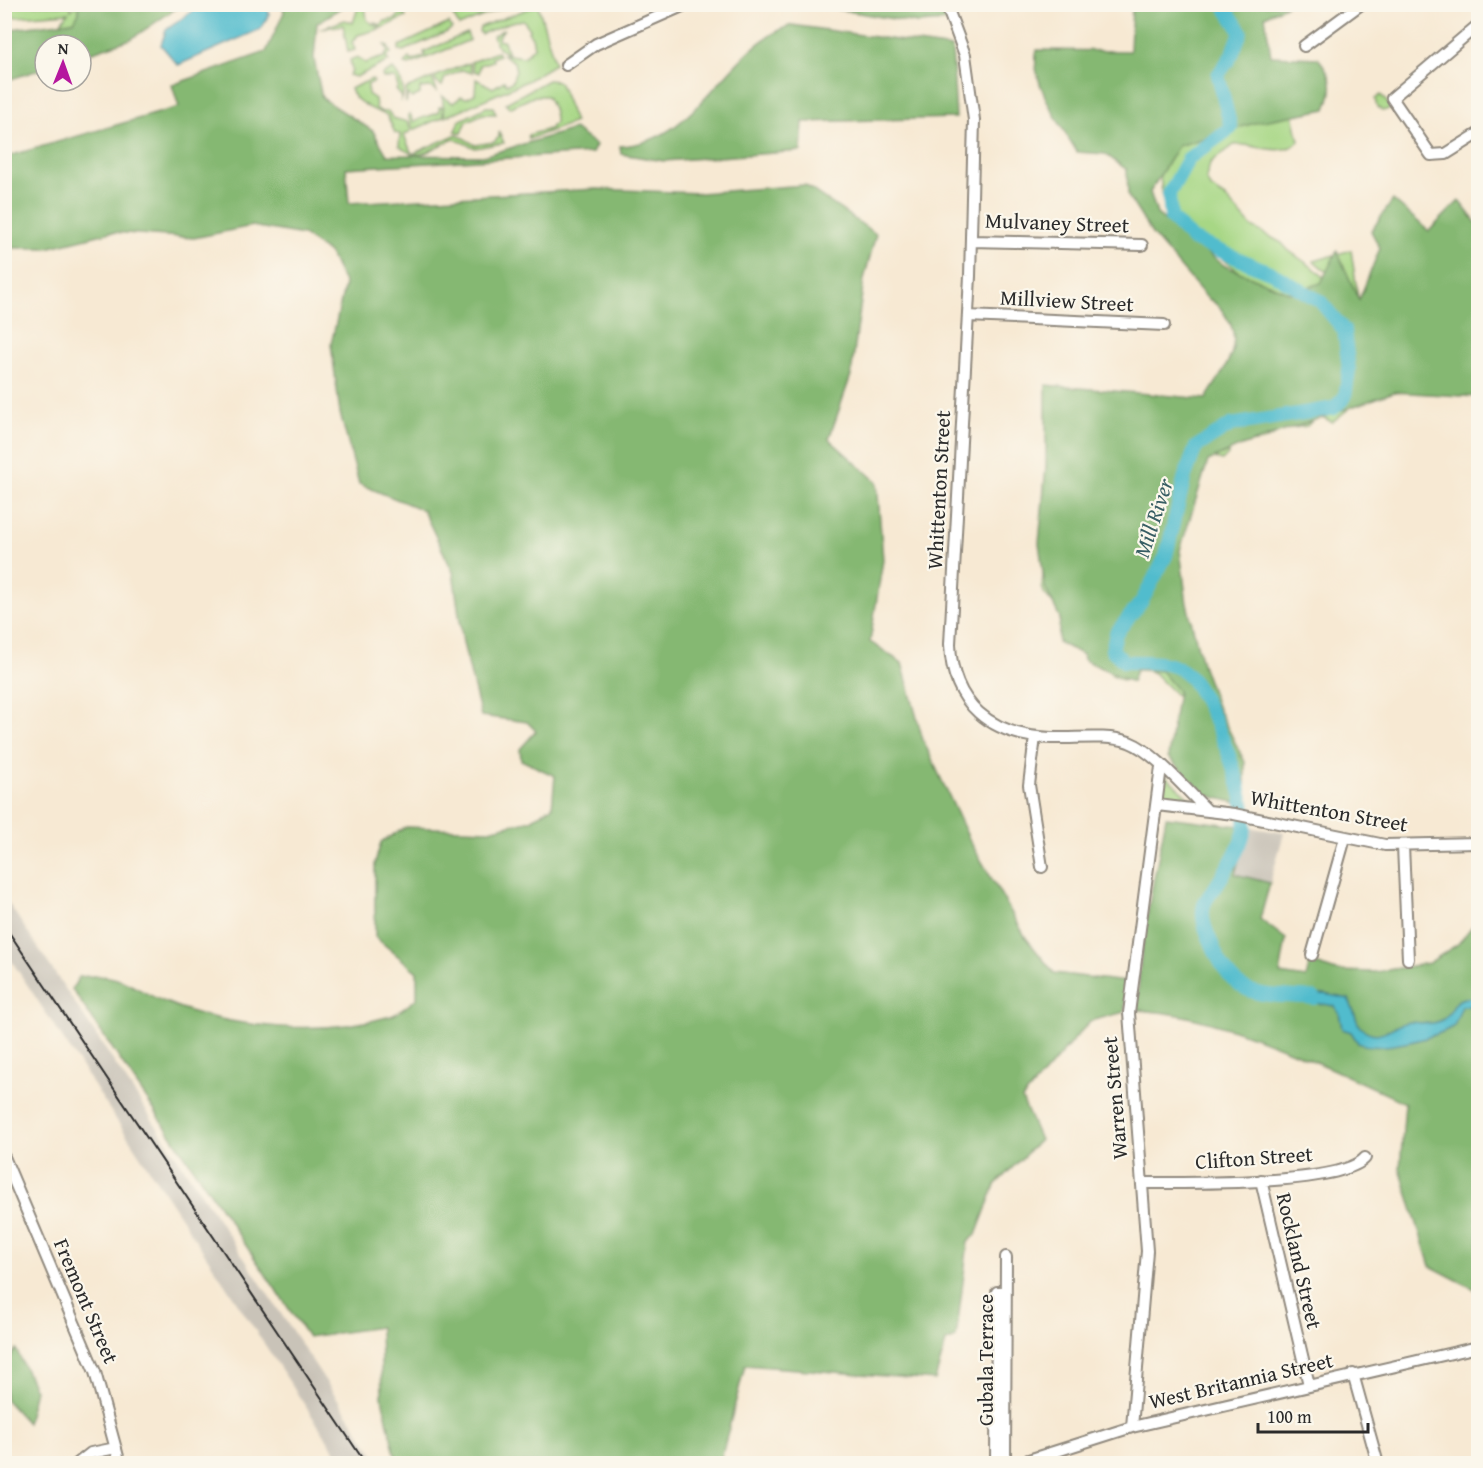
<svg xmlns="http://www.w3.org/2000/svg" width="1483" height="1468" viewBox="0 0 1483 1468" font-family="'Gentium Book Plus',serif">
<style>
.industrial{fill:#c9c3b8}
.green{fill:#a7d785;stroke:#698158;stroke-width:1.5}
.forest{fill:#85b872;stroke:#58724e;stroke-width:1.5}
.water{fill:#51bccd;stroke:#3e747c;stroke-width:1.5}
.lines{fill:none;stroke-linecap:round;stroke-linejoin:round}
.river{stroke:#51bccd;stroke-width:14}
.minor-casing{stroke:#918a7f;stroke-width:14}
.minor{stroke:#fff;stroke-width:10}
.rail{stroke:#2b2b2b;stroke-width:2}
.labels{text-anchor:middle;stroke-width:4.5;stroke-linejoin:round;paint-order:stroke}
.street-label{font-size:21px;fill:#2b2b2b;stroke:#fbf7ec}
.water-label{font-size:22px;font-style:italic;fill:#385e64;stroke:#fbf7ec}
</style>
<rect width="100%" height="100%" fill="#fbf7ec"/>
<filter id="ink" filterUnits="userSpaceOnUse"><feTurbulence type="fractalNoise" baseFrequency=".0167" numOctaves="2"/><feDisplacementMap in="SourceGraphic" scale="12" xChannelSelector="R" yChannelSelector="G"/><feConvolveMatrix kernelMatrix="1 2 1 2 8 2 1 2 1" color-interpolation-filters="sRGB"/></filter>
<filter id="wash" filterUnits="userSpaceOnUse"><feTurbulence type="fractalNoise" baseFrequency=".008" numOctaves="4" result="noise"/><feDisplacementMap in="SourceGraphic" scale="24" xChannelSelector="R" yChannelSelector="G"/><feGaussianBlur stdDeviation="1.35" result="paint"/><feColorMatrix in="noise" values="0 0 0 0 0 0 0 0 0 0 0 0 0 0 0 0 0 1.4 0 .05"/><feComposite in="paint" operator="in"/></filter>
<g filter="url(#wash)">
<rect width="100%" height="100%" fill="#f7e9d3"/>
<path class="industrial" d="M1248,827L1284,833L1270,883L1235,875Z
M4,898H5L380,1463H343L5,951Z"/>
<path class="green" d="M359,4L365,5L367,20L380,29L358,35L352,42L355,50L348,52L343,25L320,29L345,20L353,23Z
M452,4L458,5L473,13L483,5H510L459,26L448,6Z
M4,5H71V10L76,5H143L81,45H45L5,75L53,32L68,13L5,18Z
M399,5L406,17L382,28L373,22L381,25L385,21L396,19L401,12Z
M538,5L555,64L527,81L445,117L442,96L453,103L461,97L467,98L475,94L476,79L493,88L504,81L507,84L512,82L516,71L514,62L502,54L524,57L534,47L532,37L528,32L530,29L523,20L511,22L481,34L479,31L480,27Z
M449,23L452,28L447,32L403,51L399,50V46Z
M504,29L498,37L499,41H504L508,54L498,48L493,36Z
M467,33L470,40L409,65L405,64L409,58L412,61L425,56L424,52Z
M385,45H387L391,53L386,58L389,61L356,77L349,75L352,71L350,60L357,57L365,63L384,57L388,51Z
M497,52L499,55L492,58L493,61L480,65L479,73L474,71L471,62Z
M469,63L472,73L462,70L445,78L442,86L436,82L434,77Z
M1262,64L1291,105L1299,141C1282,159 1255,143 1234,145L1210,163L1206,179L1210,187L1225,197L1252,227L1282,243L1288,250L1319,272L1352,312L1350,408L1332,422L1318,415L1307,426L1286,429L1263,441L1229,446L1228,455L1222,461L1207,456L1179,546L1181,610L1194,632L1200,671L1209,683L1210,692L1181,700L1154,673L1141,668L1135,669L1127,679L1122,680L1112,675L1044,593L1042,587L1045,550L1236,420L1238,271L1213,252H1202L1184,240L1163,201L1159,168L1138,138Z
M393,69C401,77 406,91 401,102L402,97L396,90L398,87L395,78H383L382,75Z
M432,78L437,91L430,87L420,88V94L412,98L408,94L406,103V89Z
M372,79L374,82L368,84V94L375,99L376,108L382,112L388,111L393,118L408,122L411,131L404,135L412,154L457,134L475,145L494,142L499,137V132L504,143L475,148L455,139C431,146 423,165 399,146L400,134L395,133L387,115C376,112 353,101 350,89Z
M548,80L557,81L560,84L575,122L529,139L528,135L549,129L555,123C556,114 551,103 547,96H535L509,108L506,103Z
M1381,95L1392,108L1383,111L1377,107L1375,99Z
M439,107H443V117L413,130L408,115L410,114L414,122C422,116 431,117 439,112Z
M486,107H493L496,114H483L467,121L462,133L455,131L459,121Z
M1351,250L1358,298L1314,261Z
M1165,775L1195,804L1162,801Z"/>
<path class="forest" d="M282,4L346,5L317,23L314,59L322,98L373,131L387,155L483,156L574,129L596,145L592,153L346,168L349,203L596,189L700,193L805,185L876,234L864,279L851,375L829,439L877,482L883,560L870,642L902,663L923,740L971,843L1026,938L1054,973L1126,982L1125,1012L1090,1021L1022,1099L1040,1140L995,1185L976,1235L968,1242L956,1338L946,1342L935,1380L745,1365L720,1463H397L382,1398L380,1327L308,1337L72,989L79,977C124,972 128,987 165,1002C230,1029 323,1036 391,1016C400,1013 409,1004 417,998V972L375,937V863L381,842L406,827L489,830L531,820L552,807L555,776L521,760L520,749L536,731L527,722L481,716L463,643L453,572L423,510L359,484L340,413L331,344L345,284L329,253L303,235L252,226L194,238L111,232L47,248H5V157L179,107L172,85L266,52L284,12Z
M78,5H181L131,39L81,56V45H45V68L5,81V30L74,21L79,12Z
M812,5H942L947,21L917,23Z
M1132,5H1287L1265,16L1271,56L1318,58C1333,76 1335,87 1326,109L1258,122L1178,146L1150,192L1157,214L1225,266L1290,293L1321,283L1337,251L1359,300L1380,248L1371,231L1393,200L1429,231L1459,201L1478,225V397L1394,392L1239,447L1208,461L1180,550L1187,604L1202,664L1218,709L1245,762V805L1206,795L1168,757L1178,691L1161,671L1136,670L1132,682L1084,660L1083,655L1058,642L1060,618L1045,587L1039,543L1046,466V385L1206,399C1221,373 1246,346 1227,318C1221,308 1217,303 1207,298L1152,234L1128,196L1127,170L1105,154L1077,152C1062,127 1028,79 1037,50L1130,51Z
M792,25L952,48L956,118L803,122L801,151L664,161L621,154L620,146C700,143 724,47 792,25Z
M1166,817L1248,827L1235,874L1270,883L1260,919L1286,939L1280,974L1306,978L1310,962L1336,971L1376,972L1429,963L1458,944L1478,919V1291L1430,1266L1400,1169L1405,1103C1335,1070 1263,1035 1188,1017C1172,1013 1155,1012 1138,1010C1137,948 1155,878 1166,817Z
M16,1349L35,1390L27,1423L5,1399V1365Z"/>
<path class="water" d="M202,4L267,5L269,14L261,29L178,65L161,45L166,30Z
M1325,994L1349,999L1359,1026C1380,1045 1391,1023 1410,1022C1421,1022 1432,1026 1442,1020C1457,1010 1450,994 1478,998V1006H1462L1454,1026C1435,1038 1378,1053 1358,1043L1351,1032L1342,1029L1339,1013L1334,1006L1287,998Z"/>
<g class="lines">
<path class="river" d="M1223,4L1241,32L1232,55L1218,75L1231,128L1189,158L1169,194L1171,218L1192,239L1272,273L1320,301L1344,330L1349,370L1345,397L1334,408L1231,425L1196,447L1185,476L1166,556L1142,601L1116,633L1112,650L1125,662C1143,662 1172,660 1186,673C1209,695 1253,803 1244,833C1239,851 1226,870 1216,886C1213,891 1206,898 1204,905C1200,918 1207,933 1212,944C1235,1003 1260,993 1314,998"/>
</g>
</g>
<g filter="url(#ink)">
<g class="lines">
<defs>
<path id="minor" d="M946,4L965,55L974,120L970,276L950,644C952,704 991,736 1051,738C1076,739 1105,734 1129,742C1155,752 1187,791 1208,811
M1478,25L1392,98L1431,155L1446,154L1478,134
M1304,46L1361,4
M566,65L596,44L687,4
M972,241L1142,245
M968,316L1164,325
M1035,737L1029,785L1042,867
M1157,805L1234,814L1385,845L1478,843
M1403,846L1408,959
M1312,955L1345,838
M4,1157L95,1372L120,1464
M1261,1180L1309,1385
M1142,1183C1183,1183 1341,1186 1365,1158
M1353,1374L1378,1464
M1132,1427L1147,1251L1129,1013L1161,767
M77,1464L91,1453L116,1448
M996,1464L997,1292H1005
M1005,1464L1006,1257
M1016,1464L1132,1427L1478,1347"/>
</defs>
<use href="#minor" class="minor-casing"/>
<use href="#minor" class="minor"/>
<path class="rail" d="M4,925L366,1464"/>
</g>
</g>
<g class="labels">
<g class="street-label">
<text transform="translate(1057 223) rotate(2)" y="7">Mulvaney Street</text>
<text transform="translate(1067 301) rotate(3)" y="7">Millview Street</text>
<text transform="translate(939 490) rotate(-87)" y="7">Whittenton Street</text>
<text transform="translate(1329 811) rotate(10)" y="7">Whittenton Street</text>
<text transform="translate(1115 1098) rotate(-95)" y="7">Warren Street</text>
<text transform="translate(1254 1158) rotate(-4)" y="7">Clifton Street</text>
<text transform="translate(1299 1261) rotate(77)" y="7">Rockland Street</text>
<text transform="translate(86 1301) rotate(67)" y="7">Fremont Street</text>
<text transform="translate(986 1360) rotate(-90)" y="7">Gubala Terrace</text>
<text transform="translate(1241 1381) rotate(-13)" y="7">West Britannia Street</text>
</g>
<g class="water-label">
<text transform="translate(1153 518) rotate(-72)" y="8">Mill River</text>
</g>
</g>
<rect width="1483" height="1468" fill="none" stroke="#fbf7ec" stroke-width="24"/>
<g transform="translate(63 63) rotate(1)"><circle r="28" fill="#fbf7ec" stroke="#a8a59f" stroke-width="1.5"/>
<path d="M0-4.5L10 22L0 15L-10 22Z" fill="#b5179e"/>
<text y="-9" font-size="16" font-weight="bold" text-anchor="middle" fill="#2b2b2b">N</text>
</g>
<path d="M1258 1423v9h110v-9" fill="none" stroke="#2b2b2b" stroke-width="3"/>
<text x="1267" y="1423" font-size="18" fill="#2b2b2b" stroke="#fbf7ec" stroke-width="4.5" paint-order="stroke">100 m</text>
</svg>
